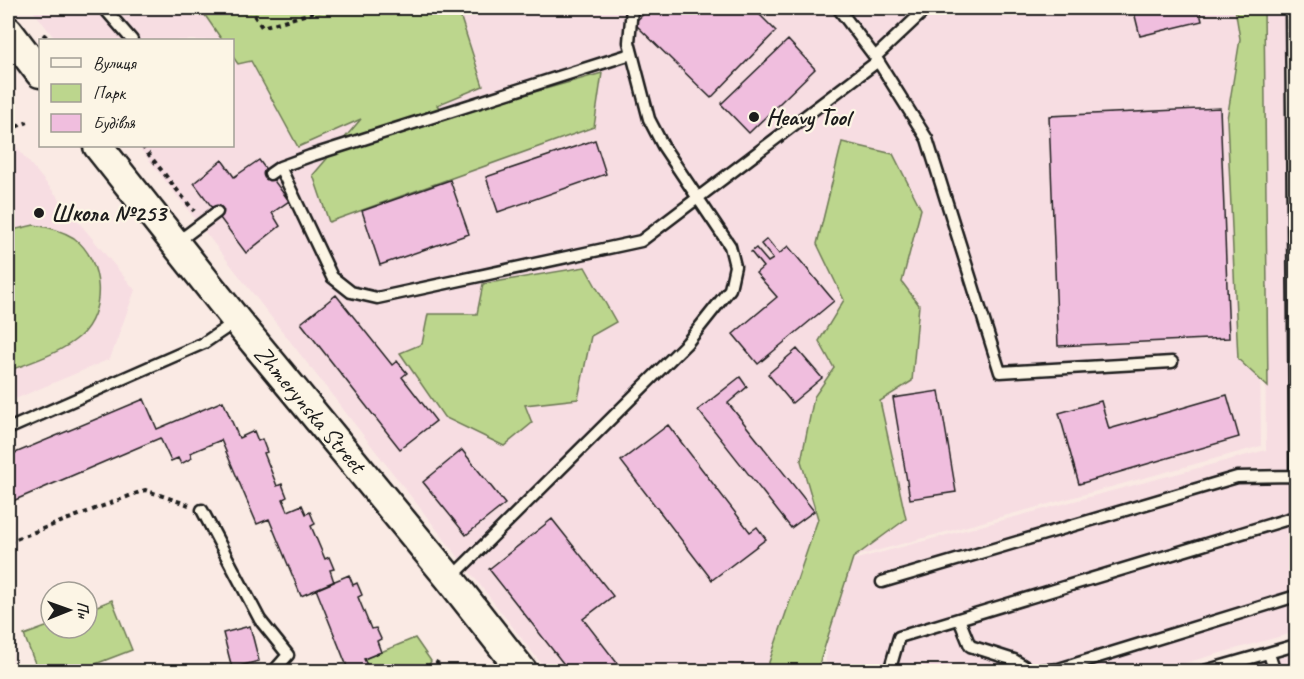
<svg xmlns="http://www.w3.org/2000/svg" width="1304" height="679" viewBox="0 0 1304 679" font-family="Caveat,sans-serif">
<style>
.built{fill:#f7dde2}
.green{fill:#bcd68d;stroke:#6c7954;stroke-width:1.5}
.building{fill:#f0bede;stroke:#1c1c1c;stroke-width:1.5}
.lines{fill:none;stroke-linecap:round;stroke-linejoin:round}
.service-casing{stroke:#1c1c1c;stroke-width:15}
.secondary-casing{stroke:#1c1c1c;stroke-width:33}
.path{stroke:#1c1c1c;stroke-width:4;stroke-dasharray:4.5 4.5;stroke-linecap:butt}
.service{stroke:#fcf5e5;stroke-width:10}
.secondary{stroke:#fcf5e5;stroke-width:28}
.poi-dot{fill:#1c1c1c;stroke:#fcf5e5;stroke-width:2}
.labels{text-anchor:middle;stroke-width:4.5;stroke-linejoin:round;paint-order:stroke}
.poi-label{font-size:24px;font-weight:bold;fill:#1c1c1c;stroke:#fcf5e5;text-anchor:start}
.street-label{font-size:24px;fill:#1c1c1c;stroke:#fcf5e5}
</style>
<rect width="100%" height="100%" fill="#faeae4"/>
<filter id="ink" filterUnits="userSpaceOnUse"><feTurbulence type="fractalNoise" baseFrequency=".0167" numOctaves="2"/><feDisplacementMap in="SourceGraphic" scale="12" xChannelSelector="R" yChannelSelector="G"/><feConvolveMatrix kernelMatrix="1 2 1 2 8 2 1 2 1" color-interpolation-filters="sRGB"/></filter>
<g filter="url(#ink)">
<path class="built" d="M31,8H200L222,40H56Z
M428,8H1257L1261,446L832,563L820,671H547L138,146H232L233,57L238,64Z
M1263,8H1296V632L1156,671L936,672L910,667L899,671L825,672L834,565L1266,450Z
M8,137L135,290L110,359L8,402Z
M1296,653V671L1232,672L1290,655Z"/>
<path class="green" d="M200,8H473L460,15L483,86L437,105L446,117L602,73L594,127L329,222L313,175L361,119L298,147L251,61L238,64L233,57L232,40H222Z
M1235,8H1264L1268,387L1238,359L1227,119L1240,39Z
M842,142L893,154L921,209L902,282L919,305L912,381L880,401L906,519L853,558L817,671H766L818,519L801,461L814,397L834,368L819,341L844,300L817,244Z
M34,225C49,227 61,230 74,238C104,261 107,312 79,337C59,354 31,362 8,371V231Z
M585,267L616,322L591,336L578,399L525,405L532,423L504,446L444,417L400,353L422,344L428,314H477L483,284Z
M112,600L132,650L77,671H38L24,635L51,625V628H87V610Z
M415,638L431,661L426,671L370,672L364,659Z"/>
<path class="building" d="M650,8H753L776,31L711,98L634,23Z
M1133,8H1199L1202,21L1140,36Z
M788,40L815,69L749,133L721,104Z
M1220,108L1229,338L1058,346L1049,116Z
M595,140L606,174L498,212L486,177Z
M222,160L234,177L259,160L289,201L272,213L280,226L246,253L194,183Z
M450,180L469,234L380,265L362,211Z
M767,239L779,254L788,246L834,301L758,364L733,334L777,297L756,273L763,267L751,252L756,248L768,262L773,259L761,244Z
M336,295L392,365L397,361L407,373L402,377L436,421L400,449L301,323Z
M797,349L822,378L792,403L768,374Z
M740,377L747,387L728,403L814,511L791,528L698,410Z
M939,391L956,492L910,499L893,398Z
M1227,395L1239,437L1079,484L1059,413L1101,401L1109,429Z
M144,399L157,429L223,401L239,438L254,431L258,441L262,439L267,452L264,453L277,486L282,484L287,497L283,499L288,511L302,505L306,514L310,512L315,524L311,526L325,559L329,557L334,569L330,570L334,582L301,596L269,519L257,524L221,440L190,453L192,458L181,464L178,458L171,461L160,438L8,503V456Z
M668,425L750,532L757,527L766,539L712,580L621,461Z
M462,450L505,504L466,535L423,482Z
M552,519L613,596L583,619L624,672H570L489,569Z
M349,575L353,585L357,583L362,595L358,597L371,629L376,628L381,639L377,641L381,652L364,659L370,672H342L348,669L316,589Z
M250,626L259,661L232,668L223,633Z"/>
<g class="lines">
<defs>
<path id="service" d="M104,8L132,40
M838,8L878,61L927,139L1000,372L1172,362
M1291,8L1296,541
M875,57L927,8
M280,167L332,277L351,292L377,298L641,241L878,61
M270,174L280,167L310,156L631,54
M176,243L217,212
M8,429L204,343L235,322
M202,510L260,620L288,655L273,672
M451,578L687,343L730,289L735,266L730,246L663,146L649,119L629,42L632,8
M882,582L1237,477L1296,476
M959,619L970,646L1014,660L1032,671L1059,669L1296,596
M1269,654L1275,672
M889,672L899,637L1295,517
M1201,672L1296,645"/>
<path id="secondary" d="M8,31L40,73
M98,146L237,321L450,579L523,672"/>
</defs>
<use href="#service" class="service-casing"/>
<use href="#secondary" class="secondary-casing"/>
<path class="path" d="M249,8L262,27L329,8
M43,34L50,40
M8,130L28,122
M142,146L194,211
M8,542L145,490L189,505
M432,672L438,661"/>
<use href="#service" class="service"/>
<use href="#secondary" class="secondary"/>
</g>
</g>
<g class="poi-dot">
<circle cx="754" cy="117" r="6"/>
<circle cx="39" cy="213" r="6"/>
</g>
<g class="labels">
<g class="poi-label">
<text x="766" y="125">Heavy Tool</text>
<text x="51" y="221">Школа №253</text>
</g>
<g class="street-label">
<text transform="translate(310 409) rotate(50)" y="8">Zhmerynska Street</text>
</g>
</g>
<rect width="1304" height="679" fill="none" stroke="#fcf5e5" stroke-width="30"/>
<rect x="15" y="15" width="1274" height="649" fill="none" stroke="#1c1c1c" stroke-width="2" filter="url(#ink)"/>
<rect x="39" y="39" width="195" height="108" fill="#fcf5e5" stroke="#a29e95" stroke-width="1.5"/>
<rect x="51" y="58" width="30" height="9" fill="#fcf5e5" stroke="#a29e95" stroke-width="1.5"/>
<text x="93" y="69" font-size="18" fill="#1c1c1c">Вулиця</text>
<rect x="51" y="84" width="30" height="18" fill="#bcd68d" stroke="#a29e95" stroke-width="1.5"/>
<text x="93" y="99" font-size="18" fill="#1c1c1c">Парк</text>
<rect x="51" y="114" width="30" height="18" fill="#f0bede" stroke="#a29e95" stroke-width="1.5"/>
<text x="93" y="129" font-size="18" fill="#1c1c1c">Будівля</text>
<g transform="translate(69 610) rotate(89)"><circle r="28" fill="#fcf5e5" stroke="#a29e95" stroke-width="1.5"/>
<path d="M0-4.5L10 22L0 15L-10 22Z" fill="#1c1c1c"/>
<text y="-9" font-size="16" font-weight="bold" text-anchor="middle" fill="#1c1c1c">Пн</text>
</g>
</svg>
